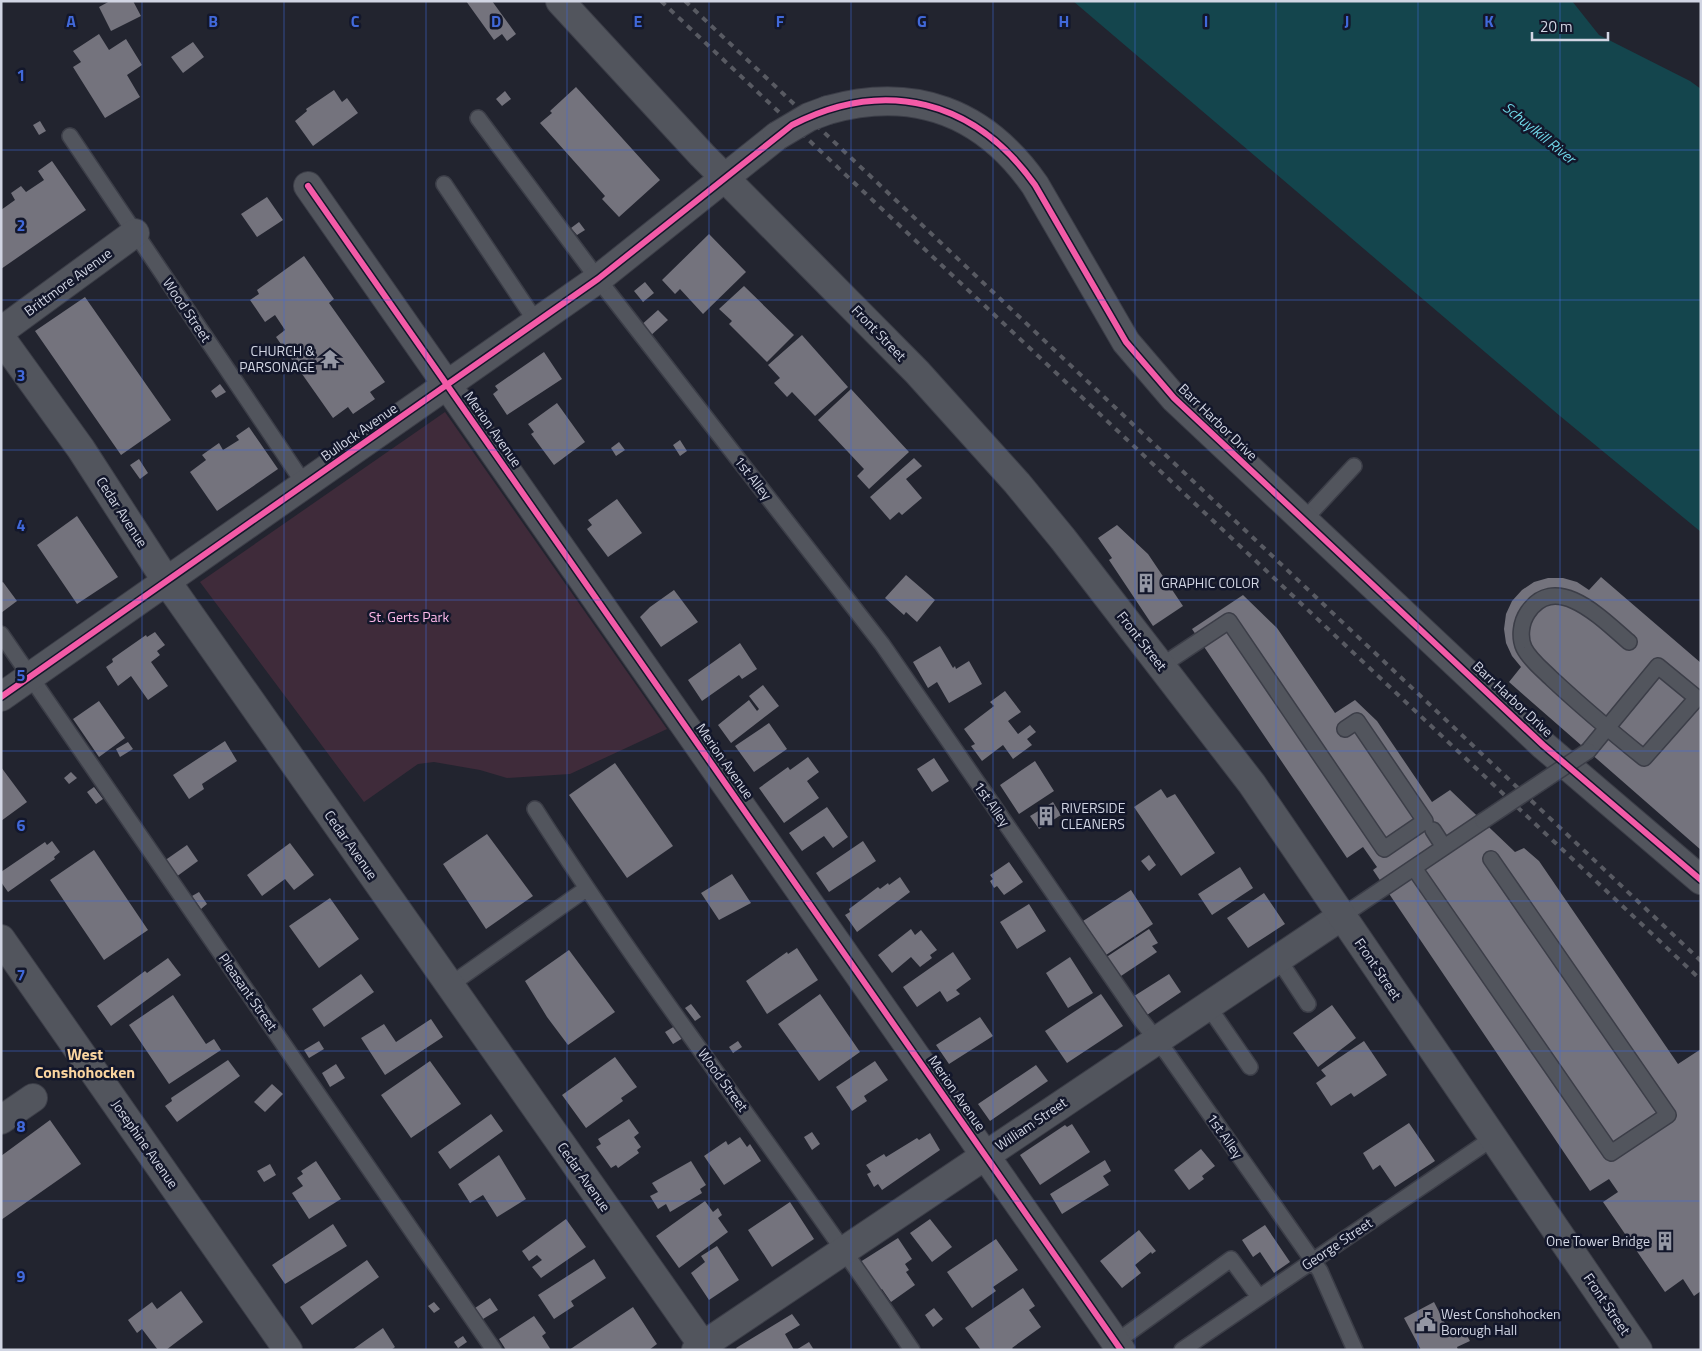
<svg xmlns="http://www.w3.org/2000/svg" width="1702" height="1351" viewBox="0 0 1702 1351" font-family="'Titillium Web',sans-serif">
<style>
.green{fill:#3f2b3a}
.water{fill:#14454d}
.building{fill:#74737d}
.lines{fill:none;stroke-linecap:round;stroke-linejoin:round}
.service-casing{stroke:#3c3e48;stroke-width:18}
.minor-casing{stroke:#3c3e48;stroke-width:30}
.secondary-casing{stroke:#3c3e48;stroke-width:30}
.service{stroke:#52555d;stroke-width:15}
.minor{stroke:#52555d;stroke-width:28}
.secondary{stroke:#52555d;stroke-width:28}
.rail{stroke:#585a62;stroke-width:4;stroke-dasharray:6 6;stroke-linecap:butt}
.service-bridge-casing{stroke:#3c3e48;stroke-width:18;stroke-linecap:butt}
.minor-bridge-casing{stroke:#3c3e48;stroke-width:30;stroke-linecap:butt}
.service-bridge{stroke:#52555d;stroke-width:15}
.minor-bridge{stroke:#52555d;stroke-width:28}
.cycleway-casing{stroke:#13172b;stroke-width:9}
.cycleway{stroke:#f35aa7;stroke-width:6}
.grid{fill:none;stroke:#4169da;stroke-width:1;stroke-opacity:0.55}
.labels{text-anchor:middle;stroke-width:5;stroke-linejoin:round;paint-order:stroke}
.street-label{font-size:14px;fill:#d1d5e3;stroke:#13172b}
.poi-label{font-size:14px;fill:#d1d5e3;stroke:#13172b;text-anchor:start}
.park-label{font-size:14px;fill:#feb9e9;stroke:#13172b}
.water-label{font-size:15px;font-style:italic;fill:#70d9e9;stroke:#13172b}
.quarter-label{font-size:16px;font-weight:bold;fill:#fad49f;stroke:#13172b}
.grid-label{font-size:16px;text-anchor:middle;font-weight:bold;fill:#4169da;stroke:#13172b;stroke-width:5;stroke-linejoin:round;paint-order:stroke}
</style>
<rect width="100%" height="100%" fill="#22242f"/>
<path class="green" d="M445,412L667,729L570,774L507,778L480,770L434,762L418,764L364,802L200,582Z"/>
<path class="water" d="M1073,1H1572L1599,35L1690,81L1701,89V532L1560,416Z"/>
<path class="building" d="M110,1H133L141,16L111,31L99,7Z
M466,1H492L516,34L507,41L502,34L494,40Z
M99,34L109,50L126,39L142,65L127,75L140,97L105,118L73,67L81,62L73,51Z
M193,42L204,57L183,73L171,57Z
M576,87L660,180L619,217L602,199L605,196L540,123L552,113L550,111Z
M334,90L342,102L347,98L358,113L313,146L295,121L307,111L306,109Z
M505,91L511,99L502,106L496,99Z
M40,121L46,131L39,135L33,125Z
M52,161L86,210L1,269V210L15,200L11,193L21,186L26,192L44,180L38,171Z
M267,197L283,220L257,237L241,214Z
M579,222L585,230L577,235L571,228Z
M709,234L746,272L703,314L680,289L675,294L662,280Z
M304,256L334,299L329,303L385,382L370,392L375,399L353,414L348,407L333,418L276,337L285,330L275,315L265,322L250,300L259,294L257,290Z
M645,282L654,293L643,302L634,291Z
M744,286L794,335L767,362L729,324L732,321L719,309Z
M85,297L171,420L121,455L35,331Z
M658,310L668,320L649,337L639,327Z
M802,335L848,387L815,416L792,392L787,397L774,383L780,378L768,365Z
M544,352L562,379L507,415L493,394L498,390L495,386Z
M220,384L226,392L216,398L211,391Z
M851,389L909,452L869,489L857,476L864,469L818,420Z
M557,403L585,442L554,465L531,434L534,432L528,424Z
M249,427L278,469L217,511L190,472L206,460L202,455L219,443L223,450L239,440L236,436Z
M680,440L687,451L680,456L673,445Z
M619,442L625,450L616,456L611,448Z
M914,458L922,466L906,479L922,498L902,515L899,512L890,520L870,497Z
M139,459L148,473L140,479L130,465Z
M617,499L642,533L608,557L587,529L592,525L588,520Z
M77,516L118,577L77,604L37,545Z
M1117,525L1148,554L1183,606L1153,626L1109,560L1112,558L1098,538Z
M906,575L935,600L917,622L906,612L904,615L885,598Z
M1601,577L1701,663V850L1509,682L1521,667L1512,656L1506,643L1504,629L1506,614L1512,601L1522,590L1534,582L1548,578H1563L1577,582L1589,590Z
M3,582L17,601L1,613V583Z
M674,590L698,622L661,647L640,617L650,607Z
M1243,595L1277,628L1335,713L1355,700L1377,721L1432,802L1450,790L1515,852L1524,848L1539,861L1678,1064L1701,1049V1291L1694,1296L1683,1279L1665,1292L1603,1202L1618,1192L1609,1179L1590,1191L1373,870L1377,867L1363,847L1347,858L1192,629Z
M155,632L165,645L157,651L160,655L151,662L168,686L148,700L131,676L118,686L106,667L113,662L112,659L116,656L146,635L147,637Z
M740,643L757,669L742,679L739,675L702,701L688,680Z
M940,646L953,668L955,666L956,669L969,661L982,684L949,703L937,682L928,688L913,662Z
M763,685L779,706L731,743L718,725L749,700L757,711L759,709L749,696Z
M1005,691L1021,712L1008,721L1018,734L1030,725L1036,732L1027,739L1032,745L1013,759L1003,745L982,761L971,746L975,744L964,729L994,706L990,702Z
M99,701L125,738L99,757L73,719Z
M769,723L787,749L754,772L735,746Z
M225,741L237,761L202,784L204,789L189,799L173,775Z
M128,742L133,749L120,757L116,749Z
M808,757L819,772L807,781L819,798L784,823L759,788L788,767L790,770Z
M934,758L949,781L932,792L917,769Z
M1035,761L1054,791L1019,814L1000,785Z
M615,763L673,846L627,878L569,795Z
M1,767L27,802L1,821Z
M71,772L77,778L69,784L64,778Z
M94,787L103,799L96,804L87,792Z
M1161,789L1167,798L1175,794L1215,853L1181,876L1134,807Z
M1053,802L1061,815L1039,829L1030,816Z
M827,807L848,837L833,848L824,836L802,851L789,833Z
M487,834L533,896L486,929L443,864Z
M52,841L60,852L54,857L55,859L8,892L1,882V872L45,842L47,845Z
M863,841L876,861L829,892L816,873Z
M290,843L314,875L294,890L285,879L262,896L247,875Z
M187,845L198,861L176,877L164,861Z
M94,850L148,930L104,960L50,880Z
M1149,855L1156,865L1149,871L1141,861Z
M1009,862L1023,882L1004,895L997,886L994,888L990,881L993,879L990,875Z
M1240,867L1253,888L1212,915L1198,894Z
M732,874L751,903L719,920L701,893Z
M900,877L910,892L857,932L845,915L850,912L849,909L878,887L880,889L888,883L889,885Z
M1131,890L1153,924L1106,955L1083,921Z
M199,892L207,904L201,909L192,896Z
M1264,893L1285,924L1248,948L1227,918Z
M330,898L359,939L319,968L289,926Z
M1029,904L1046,931L1017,949L1000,922Z
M911,929L915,935L921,930L937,950L930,955L932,958L920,967L911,957L892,973L878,955Z
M1149,929L1158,943L1152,946L1157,952L1118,978L1105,958Z
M797,948L818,980L767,1014L746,981L787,952L788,954Z
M569,950L615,1012L568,1045L547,1017L525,981Z
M953,952L971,979L956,990L960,994L947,1002L940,991L917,1007L903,987Z
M1070,957L1093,993L1068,1008L1046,973Z
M168,958L181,975L111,1026L97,1006L145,971L147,973Z
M361,974L374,992L324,1027L312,1009Z
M1169,974L1181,992L1144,1017L1131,998Z
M820,994L860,1052L819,1081L778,1024Z
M1101,994L1123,1026L1067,1063L1045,1031Z
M173,995L206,1044L214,1039L221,1050L169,1084L129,1025Z
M691,1004L701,1017L695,1021L685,1008Z
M1332,1005L1356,1038L1318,1067L1293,1033Z
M980,1017L993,1036L949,1064L936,1045Z
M431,1019L443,1037L385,1075L361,1038L384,1024L396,1042Z
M675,1026L683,1038L673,1044L665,1032Z
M319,1041L324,1049L309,1058L304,1050Z
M738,1041L742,1047L733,1053L729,1047Z
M1364,1041L1387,1075L1354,1097L1351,1093L1331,1106L1316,1083L1326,1076L1321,1070Z
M615,1057L637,1087L621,1098L623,1101L586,1128L562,1095Z
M228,1060L240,1076L177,1122L165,1106L172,1101L171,1098Z
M430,1061L461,1104L411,1138L381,1095Z
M875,1061L888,1080L864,1096L867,1101L852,1111L836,1087Z
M336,1064L345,1078L330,1087L322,1073Z
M1036,1065L1048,1081L990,1121L978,1104Z
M272,1084L283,1094L265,1112L254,1102Z
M491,1114L503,1131L450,1169L438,1152Z
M629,1119L639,1133L634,1137L641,1147L637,1150L639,1153L618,1168L616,1165L611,1168L596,1147L601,1144L598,1139Z
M50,1120L81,1164L1,1220V1156Z
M1409,1123L1435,1161L1395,1187L1380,1165L1373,1170L1363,1153Z
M1072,1124L1090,1152L1040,1185L1020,1155L1065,1125L1067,1127Z
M812,1132L820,1144L812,1150L804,1137Z
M930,1133L940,1150L882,1190L878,1184L874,1187L867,1174L871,1172L866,1165L884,1154L886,1157L917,1138L919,1140Z
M740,1137L747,1147L750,1144L761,1161L724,1185L704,1156L726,1141L728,1145Z
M1201,1149L1215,1166L1202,1176L1204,1179L1189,1190L1174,1170Z
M499,1155L526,1199L497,1217L483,1195L470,1203L458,1184Z
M1105,1160L1111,1171L1103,1176L1109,1185L1062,1214L1050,1194Z
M316,1161L341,1199L309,1219L292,1193L303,1186L297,1178L303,1174L301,1171Z
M691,1161L706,1185L700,1189L702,1193L670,1212L666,1204L658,1209L650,1196L658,1192L652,1183Z
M270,1164L276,1175L264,1182L257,1171Z
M705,1201L713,1212L718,1208L722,1215L718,1218L728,1232L679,1268L656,1236Z
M790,1202L814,1239L772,1267L748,1230Z
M566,1219L586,1247L541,1278L532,1267L542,1260L537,1255L529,1261L522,1251Z
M930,1219L952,1247L932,1262L910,1233Z
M333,1224L347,1246L285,1284L272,1265Z
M1265,1225L1290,1262L1274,1273L1260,1252L1253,1257L1242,1240Z
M1139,1230L1156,1251L1152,1254L1151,1252L1135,1265L1141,1273L1122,1288L1100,1261Z
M898,1238L912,1259L905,1264L909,1270L906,1272L915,1285L891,1302L882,1289L877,1293L857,1264Z
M996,1239L1018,1270L993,1287L996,1291L972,1308L947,1272Z
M717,1246L739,1280L709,1300L691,1273L705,1262L701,1256Z
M594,1259L606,1278L571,1301L574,1306L554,1319L538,1295Z
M367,1260L379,1277L312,1325L300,1307Z
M1023,1288L1035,1306L1029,1310L1041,1327L1012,1348L1014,1350H981L965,1328Z
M181,1291L203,1322L166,1350H158L142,1329L137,1333L128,1320L152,1302L157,1309Z
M490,1298L498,1310L483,1319L475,1308Z
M434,1302L440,1309L434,1313L428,1306Z
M1434,1302L1450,1333L1462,1327L1470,1341L1457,1347L1458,1350H1421L1404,1318Z
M633,1307L657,1344L649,1350H569Z
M934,1308L943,1319L933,1327L925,1315Z
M792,1314L800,1325L785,1334L794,1350H737L736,1348Z
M534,1316L546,1333L542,1336L551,1350H506L499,1339Z
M383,1328L395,1347L391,1350H352Z
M463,1336L467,1342L458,1348L454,1342Z
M809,1342L814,1350H796Z"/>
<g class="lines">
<defs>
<path id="service" d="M478,118L598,279L882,644L1141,1020L1167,1053L1320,1271L1355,1350
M70,136L305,485
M444,184L537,323
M1304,520L1354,466
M1,634L494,1350
M1161,666L1229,621L1384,849L1425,821L1357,721L1345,729
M1588,751L1658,666L1697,698L1644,758C1613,733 1582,707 1552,679C1542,669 1530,660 1524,648C1519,637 1521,622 1528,612C1557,570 1605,622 1629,642
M535,809C653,994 790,1167 912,1350
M1433,830L1444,847
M1414,868L1611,1153L1668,1115L1491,859
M1342,916L1483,821
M1279,960L1308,1004
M450,985L586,889
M1208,1006L1250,1067
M1116,1342L1231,1259L1259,1297
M1182,1350L1493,1138"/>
<path id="minor" d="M828,110C914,86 984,112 1035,185L1126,342L1174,398L1543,745L1701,880
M308,186L1121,1350
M1,331L135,233
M1,338L81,449L167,582L706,1350
M1,697L598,279L777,136
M1,939L288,1350
M1,1120L33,1098
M696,1350L1342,916"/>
<path id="secondary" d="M560,1L702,155L917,372L1017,483L1063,539L1252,784L1638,1350"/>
</defs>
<use href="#service" class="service-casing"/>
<use href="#minor" class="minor-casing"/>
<use href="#secondary" class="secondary-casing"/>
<use href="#service" class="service"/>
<use href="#minor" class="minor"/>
<use href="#secondary" class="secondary"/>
<path class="rail" d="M661,1L1701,980
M685,1L1701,961"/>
<defs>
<path id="service-bridge" d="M1483,821L1588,751"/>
<path id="minor-bridge" d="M777,136L809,117L828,110"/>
</defs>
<use href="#service-bridge" class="service-bridge-casing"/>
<use href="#minor-bridge" class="minor-bridge-casing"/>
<use href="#service-bridge" class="service-bridge"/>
<use href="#minor-bridge" class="minor-bridge"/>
<defs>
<path id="cycleway" d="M308,186L1121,1350
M1,697L598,279L792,125C885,77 975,100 1035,185L1126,342L1174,398L1543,745L1701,880"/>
</defs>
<use href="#cycleway" class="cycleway-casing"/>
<use href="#cycleway" class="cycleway"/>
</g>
<path class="grid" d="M142,1V1350M284,1V1350M426,1V1350M567,1V1350M709,1V1350M851,1V1350M993,1V1350M1135,1V1350M1276,1V1350M1418,1V1350M1560,1V1350M1,150H1701M1,300H1701M1,450H1701M1,600H1701M1,751H1701M1,901H1701M1,1051H1701M1,1201H1701"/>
<defs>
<symbol id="temple-bare" viewBox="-9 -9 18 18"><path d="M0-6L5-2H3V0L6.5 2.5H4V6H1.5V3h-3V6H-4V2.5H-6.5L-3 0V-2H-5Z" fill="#9497a4" stroke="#13172b" stroke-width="2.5" paint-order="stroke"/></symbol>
<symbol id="building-bare" viewBox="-9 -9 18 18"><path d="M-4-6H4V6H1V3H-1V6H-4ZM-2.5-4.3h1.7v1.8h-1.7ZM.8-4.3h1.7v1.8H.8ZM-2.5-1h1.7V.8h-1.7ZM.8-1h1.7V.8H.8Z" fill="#9497a4" stroke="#13172b" stroke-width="2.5" paint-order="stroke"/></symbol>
<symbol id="civic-bare" viewBox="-9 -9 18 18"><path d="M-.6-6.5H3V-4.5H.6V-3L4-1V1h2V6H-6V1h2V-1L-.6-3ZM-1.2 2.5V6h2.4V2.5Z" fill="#9497a4" stroke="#13172b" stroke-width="2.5" paint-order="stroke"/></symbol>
</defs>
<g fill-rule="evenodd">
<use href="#temple-bare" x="316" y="345" width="28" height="28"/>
<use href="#building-bare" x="1132" y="569" width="28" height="28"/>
<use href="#building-bare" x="1032" y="802" width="28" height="28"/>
<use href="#building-bare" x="1651" y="1227" width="28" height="28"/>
<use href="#civic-bare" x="1412" y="1308" width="28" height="28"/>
</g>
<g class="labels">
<g class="street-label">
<text transform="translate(68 282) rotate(-36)" y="5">Brittmore Avenue</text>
<text transform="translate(187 310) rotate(56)" y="5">Wood Street</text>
<text transform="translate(879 333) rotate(46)" y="5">Front Street</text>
<text transform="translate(1218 422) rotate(44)" y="5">Barr Harbor Drive</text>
<text transform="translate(493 429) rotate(55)" y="5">Merion Avenue</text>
<text transform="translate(359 432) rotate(-35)" y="5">Bullock Avenue</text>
<text transform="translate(753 478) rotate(52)" y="5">1st Alley</text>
<text transform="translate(122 512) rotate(57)" y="5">Cedar Avenue</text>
<text transform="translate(1142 641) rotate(52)" y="5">Front Street</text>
<text transform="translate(1513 699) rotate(43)" y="5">Barr Harbor Drive</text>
<text transform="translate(725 761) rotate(55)" y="5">Merion Avenue</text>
<text transform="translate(992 804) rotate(55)" y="5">1st Alley</text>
<text transform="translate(351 845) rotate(55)" y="5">Cedar Avenue</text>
<text transform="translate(1378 969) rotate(56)" y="5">Front Street</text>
<text transform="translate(248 992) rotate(55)" y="5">Pleasant Street</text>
<text transform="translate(723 1080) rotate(54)" y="5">Wood Street</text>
<text transform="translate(957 1093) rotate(55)" y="5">Merion Avenue</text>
<text transform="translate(1031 1124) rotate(-34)" y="5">William Street</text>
<text transform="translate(1225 1136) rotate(55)" y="5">1st Alley</text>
<text transform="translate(145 1144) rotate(55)" y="5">Josephine Avenue</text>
<text transform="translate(584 1177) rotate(55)" y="5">Cedar Avenue</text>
<text transform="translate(1337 1244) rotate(-34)" y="5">George Street</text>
<text transform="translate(1607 1304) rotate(56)" y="5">Front Street</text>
</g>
<g class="poi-label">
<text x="315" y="356" text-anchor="end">CHURCH &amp;<tspan x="315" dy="16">PARSONAGE</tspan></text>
<text x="1161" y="588">GRAPHIC COLOR</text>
<text x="1061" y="813">RIVERSIDE<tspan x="1061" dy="16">CLEANERS</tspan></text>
<text x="1650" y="1246" text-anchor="end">One Tower Bridge</text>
<text x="1441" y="1319">West Conshohocken<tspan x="1441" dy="16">Borough Hall</tspan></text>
</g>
<g class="park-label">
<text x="409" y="622">St. Gerts Park</text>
</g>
<g class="water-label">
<text transform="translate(1539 133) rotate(39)" y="5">Schuylkill River</text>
</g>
<g class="quarter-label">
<text x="85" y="1060">West<tspan x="85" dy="18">Conshohocken</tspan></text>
</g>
</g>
<g class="grid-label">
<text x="71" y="27">A</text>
<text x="213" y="27">B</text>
<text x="355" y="27">C</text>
<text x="496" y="27">D</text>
<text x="638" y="27">E</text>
<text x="780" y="27">F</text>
<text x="922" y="27">G</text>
<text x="1064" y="27">H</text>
<text x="1206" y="27">I</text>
<text x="1347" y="27">J</text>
<text x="1489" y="27">K</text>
<text x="21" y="81">1</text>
<text x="21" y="231">2</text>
<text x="21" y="381">3</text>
<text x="21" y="531">4</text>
<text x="21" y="681">5</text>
<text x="21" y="831">6</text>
<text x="21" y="981">7</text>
<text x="21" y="1132">8</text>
<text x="21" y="1282">9</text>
</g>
<rect width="1702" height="1351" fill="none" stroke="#d1d5e3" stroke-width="5"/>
<path d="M1532 32v8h76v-8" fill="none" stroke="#d1d5e3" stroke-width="2.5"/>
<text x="1540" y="32" font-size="15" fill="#d1d5e3" stroke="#13172b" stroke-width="4" paint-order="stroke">20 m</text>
</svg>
